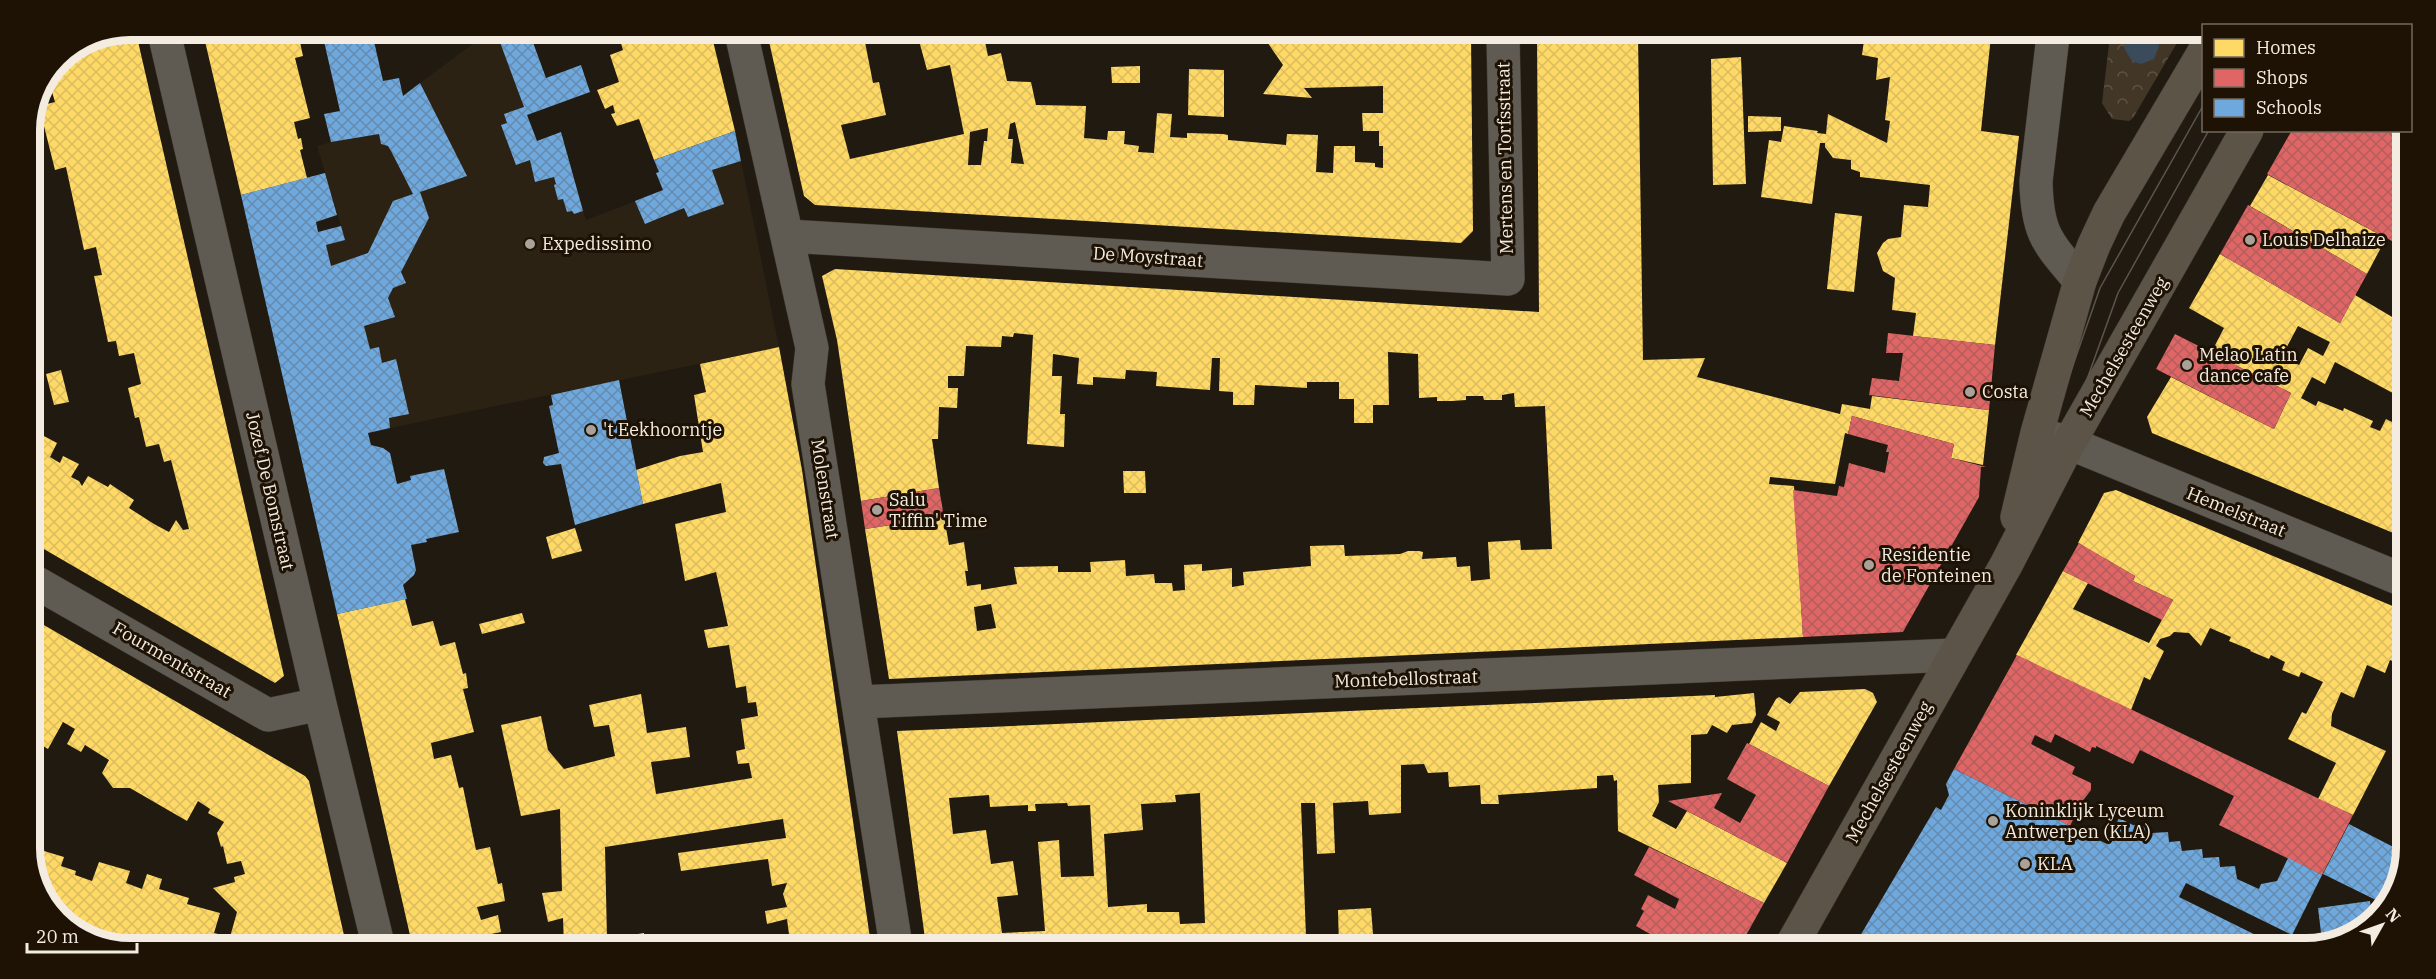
<svg xmlns="http://www.w3.org/2000/svg" width="2436" height="979" viewBox="0 0 2436 979" font-family="'IBM Plex Serif',serif">
<style>
.education{fill:#2b2214}
.park{fill:url(#park-crowns)}
.water{fill:#3a4b5c}
.homes{fill:url(#homes-cross-hatch);fill-rule:evenodd}
.shops{fill:url(#shops-cross-hatch)}
.schools{fill:url(#schools-cross-hatch)}
.lines{fill:none;stroke-linecap:round;stroke-linejoin:round}
.minor-casing{stroke:#3c3831;stroke-width:34}
.major-casing{stroke:#3c3831;stroke-width:34}
.minor{stroke:#5f5a52;stroke-width:33}
.major{stroke:#5d5448;stroke-width:33}
.tram{stroke:#5c564e;stroke-width:1.5}
.poi-dot{fill:#aaa298;stroke:#1d1204;stroke-width:2}
.labels{text-anchor:middle;stroke-width:6;stroke-linejoin:round;paint-order:stroke}
.street-label{font-size:18px;fill:#f4ece1;stroke:#1d1204}
.poi-label{font-size:18px;fill:#f4ece1;stroke:#1d1204;text-anchor:start}
.rim{fill:none;stroke:#f4ece1;stroke-width:8}
</style>
<defs>
<pattern id="park-crowns" width="20" height="18" patternUnits="userSpaceOnUse" patternTransform="scale(1.5)"><rect width="20" height="18" fill="#423727"/><path d="M2 6a3 3 0 1 1 6 0M12 15a3 3 0 1 1 6 0" fill="none" stroke="#5e5446"/></pattern>
<pattern id="homes-cross-hatch" width="8" height="8" patternUnits="userSpaceOnUse" patternTransform="scale(1.5)"><rect width="8" height="8" fill="#ffd966"/><path d="M0 0l8 8M0 8l8-8" fill="none" stroke="#dbbc5f"/></pattern>
<pattern id="shops-cross-hatch" width="8" height="8" patternUnits="userSpaceOnUse" patternTransform="scale(1.5)"><rect width="8" height="8" fill="#e06666"/><path d="M0 0l8 8M0 8l8-8" fill="none" stroke="#b35d5c"/></pattern>
<pattern id="schools-cross-hatch" width="8" height="8" patternUnits="userSpaceOnUse" patternTransform="scale(1.5)"><rect width="8" height="8" fill="#6fa8dc"/><path d="M0 0l8 8M0 8l8-8" fill="none" stroke="#648bae"/></pattern>
</defs>
<rect width="100%" height="100%" fill="#211a11"/>
<path class="education" d="M482,37H498L537,141L561,132L586,220L696,178V175L741,161L779,347L299,447L267,307L311,251L341,226L317,146L331,142L324,114L404,95Z"/>
<path class="park" d="M2110,36H2181L2133,118L2129,121L2112,119L2102,103Z"/>
<path class="water" d="M2129,36H2155L2159,46L2154,59L2141,64L2132,61L2124,48Z"/>
<path class="homes" d="M1263,36H1471L1473,231L1461,243L815,205L804,196L768,37H864L873,83L879,82L886,115L841,125L850,159L964,134L950,65L927,70L918,37H941L942,42L960,37H984L988,56L1001,53L1007,81L1031,82L1036,105L1086,106L1084,138L1107,140L1108,131H1125L1124,144L1139,146L1138,152L1154,153L1157,113L1172,114L1170,137L1187,138V133L1223,134L1228,135V140L1286,145L1287,134L1318,135L1316,172L1333,173L1334,146H1355V162L1375,163V167L1383,168V146H1379V131H1363L1362,113H1383V86L1304,88L1312,98L1263,94L1283,65ZM1015,122L1024,164L1011,163L1013,139H1008L1010,124ZM988,128L987,141H984L981,165H968L970,132Z
M1537,36H1638L1643,360L1705,358L1697,377L1840,414L1842,404L1870,409L1872,396L1989,410L1983,465L1951,458L1954,444L1852,416L1848,434L1845,433L1835,484L1770,477L1769,484L1794,486L1803,637L889,679L865,529L944,517L949,545L964,542L968,571H965L967,586L981,584V590L1017,584L1014,567L1058,566V572H1091L1090,562L1125,560L1126,576L1154,574L1155,583H1172L1173,591L1185,590L1184,565L1202,564V571L1232,568V587L1244,585L1243,572L1311,566L1310,546L1344,545L1345,556L1400,554L1408,551H1419L1423,552L1422,559L1456,557L1457,567L1470,566L1471,581L1490,579L1488,542L1520,540L1521,550L1552,549L1545,406L1515,407L1514,393L1502,395V400H1484L1483,396H1466V400L1452,401H1437V397L1419,398L1418,354L1388,352L1389,405H1373V423H1354V399H1339V382H1307V388L1255,385L1254,405H1233V392L1219,391L1220,358H1212L1210,390L1156,386L1157,372L1126,370L1125,379L1093,377V385L1077,384L1079,358L1053,354L1052,376H1062L1060,414H1065L1064,447L1027,444L1033,335L1014,333L1013,337L1002,336L1001,347L966,346L964,376H948V388H958L957,408L939,407L938,439H932L939,488L861,501L837,340L822,276L835,269L1539,312ZM991,604L996,628L977,631L974,607Z
M1850,36H1991L1981,131L2019,136L1995,345L1913,336L1916,313L1892,310L1895,278L1883,271L1877,253L1883,243L1888,239L1901,237L1904,205L1928,207L1930,185L1860,177V172L1851,169V160L1833,158L1825,147V143H1820L1812,204L1761,197L1769,140L1781,142L1784,126L1818,131L1817,133L1826,134L1828,114L1887,143L1890,121L1885,120L1890,77L1876,80L1878,58L1862,55L1864,40L1849,42Z
M137,37L284,676L275,683L30,541V450L33,451L42,435L57,443L50,457L60,463L63,456L79,464L71,477L79,481L82,486L88,476L108,487L110,484L134,500L129,508L154,524L169,532L176,520L183,530L189,529L171,460L164,462L159,444L146,447L139,417L135,418L128,388L141,384L134,353L119,356L116,341L108,342L94,276L102,275L96,247L84,250L66,167L55,170L39,106L55,102L50,85L57,84L54,71L60,59L92,38Z
M204,37H289L291,44L300,42L303,56L295,58L310,118L294,122L298,139L301,138L303,149L300,150L307,178L241,195Z
M619,37H712L735,131L654,160L639,119L617,126L611,114L615,113L613,105L605,109L597,90L619,82L610,55L623,50Z
M1741,57L1746,184L1713,185L1711,59Z
M1140,66V83H1112L1111,67Z
M1189,69L1224,70V117L1188,115Z
M1748,116L1781,117V131L1748,132Z
M2268,175L2386,238L2367,274L2250,206Z
M1835,213L1862,216L1854,292L1827,289Z
M2220,254L2340,323L2355,295L2404,324V399L2335,362L2325,384L2312,377L2301,398L2316,406L2318,401L2343,411L2344,408L2373,421L2370,427L2380,431L2386,419L2404,428V438L2394,457L2403,461V537L2152,433L2147,417L2171,377L2274,429L2291,393L2211,353L2224,328L2189,308ZM2298,326L2330,342L2323,356L2308,348L2299,365L2282,356Z
M779,347L802,470L871,945H788L790,942L787,919L767,924L765,911L787,907L783,894L787,883L772,886L768,859L681,871L678,853L786,838L783,819L605,847L607,939L644,933L645,945H564L563,918L548,922L542,893L562,891L560,809L521,816L501,725L541,716L548,750L564,769L615,756L609,725L594,727L589,705L641,694L647,733L686,727L690,757L651,762L656,794L752,778L749,763L738,764L736,751L745,749L741,719L758,716L756,702L748,703L746,686L736,688L729,645L708,648L704,630L728,626L716,572L685,581L675,524L726,512L721,483L643,504L636,470L680,456L703,452L694,395L706,392L700,364Z
M61,370L69,402L54,405L46,374Z
M1123,471H1145L1146,493H1124Z
M2116,490L2402,610V665L2390,660L2385,673L2367,665L2354,698L2341,692L2332,714L2331,726L2386,751L2353,815L2318,799L2336,763L2288,739L2302,712L2306,714L2323,682L2301,672L2299,677L2282,670L2285,662L2271,655L2269,659L2250,651L2251,650L2229,641L2231,637L2210,628L2201,646L2189,633L2174,632L2170,636L2160,639L2156,646L2164,651L2150,680L2144,677L2131,710L2016,655L2063,571L2088,583L2073,609L2149,643L2173,600L2133,581L2135,576L2078,543L2104,493Z
M575,528L582,551L552,559L546,537Z
M405,599L412,626L433,621L440,646L455,642L463,674L466,673L468,688L463,689L474,732L431,743L434,759L451,755L459,788L463,787L476,850L490,847L498,884L502,883L505,901L477,907L481,920L498,915L501,932L486,935L488,945L412,944L337,614Z
M522,613L525,623L482,634L479,624Z
M30,617L305,776L309,781L346,944H98L51,910L30,856L34,848L64,857L61,866L76,871L75,875L92,881L99,862L130,871L126,883L142,889L147,874L162,879L159,889L189,898L187,904L220,913L214,933L230,937L237,912L213,888L235,882L234,877L245,874L241,861L227,864L223,846L221,847L217,833L224,822L208,813L210,809L198,801L187,821L130,788H113L102,773L109,760L85,745L81,752L67,744L75,729L63,722L48,749L30,738Z
M1865,689L1873,693L1877,702L1829,786L1749,744L1761,722L1776,731L1780,722L1767,715L1776,699L1779,697L1790,704L1800,692Z
M1754,693L1756,715L1752,723L1732,725L1727,733L1712,725L1707,734L1691,735V783L1658,785L1659,802L1652,816L1676,829L1687,811L1787,863L1764,903L1618,831L1617,780L1614,781L1613,775L1597,776V788L1498,795L1499,804H1481L1480,785L1449,787L1448,772L1428,773L1424,764L1401,765V813L1369,815L1368,801L1333,803L1335,853L1317,854L1315,803H1301L1306,937L1315,936L1316,947L1027,946V943L1003,946H926L897,731L1715,695V697ZM1200,793L1205,923L1180,924L1179,912H1147V904L1108,907L1104,834L1143,830L1141,804L1176,802L1175,795ZM989,795L990,807L1028,805V811H1036L1035,804L1067,803L1068,806L1090,805L1094,876L1061,877L1059,840L1038,842L1045,931L1002,933L997,897L1018,895L1013,861L991,864L986,830L953,834L949,798Z
M1371,908L1374,947H1339L1338,910Z"/>
<path class="shops" d="M2292,130H2387L2406,140L2405,248L2267,174Z
M2248,205L2367,274L2340,323L2220,254Z
M1888,333L1995,345L1989,410L1869,395L1872,378L1899,381L1903,353H1886Z
M2175,334L2291,393L2274,429L2156,369Z
M1852,416L1954,444L1951,458L1986,467H1981L1979,497L1903,632L1803,637L1793,490L1837,496L1839,486L1844,487L1849,463L1885,473L1889,452H1886L1888,445L1848,434Z
M939,488L944,517L865,529L861,501Z
M2079,543L2135,576L2133,581L2173,600L2162,620L2063,571Z
M2017,655L2353,815L2322,875L2219,825L2234,796L2140,750L2133,764L2096,746V748L2092,747L2090,752L2055,734L2051,743L2035,735L2031,744L2075,767L2072,774L2091,783V790L2081,803L2070,826L1954,769Z
M1747,743L1829,786L1787,863L1668,801L1722,793L1714,808L1740,823L1756,795L1727,779Z
M1649,847L1764,903L1739,948L1642,947L1650,934L1636,926L1644,911L1641,909L1648,895L1675,909L1679,899L1634,875Z"/>
<path class="schools" d="M323,37H373L383,81L399,78L403,96L420,83L467,176L420,192L429,218L401,272L406,283L393,288L388,298L395,317L364,326L370,349L379,347L382,363L396,359L409,414L389,418L390,428L368,433L371,445L383,448L390,453L397,484L411,480L410,476L444,469L459,532L426,539L427,542L411,545L416,570L414,575L403,585L407,599L337,614L241,195L325,173L337,215L316,222L318,232L341,226L345,240L326,245L331,266L368,253L393,201L413,194L391,151L388,146L381,144L379,134L331,142L324,114L340,111Z
M498,37H531L546,78L581,65L590,92L527,115L537,141L561,132L583,211L574,214L572,211L567,212L563,199L558,200L554,185L556,184L554,177L535,182L530,160L516,165L501,125L507,123L504,114L524,107Z
M735,131L741,161L712,170L724,204L688,217L684,208L645,224L635,201L663,190L656,173L659,172L654,160Z
M619,380L643,504L575,525L561,464L546,466L543,463L544,457L559,453L549,406L553,405L551,395Z
M1954,769L2107,844L2119,818L2133,825L2150,824L2152,833L2168,832L2169,842L2180,841L2182,851L2202,849L2203,858L2219,857L2220,867L2235,866L2237,879L2259,889L2261,884L2277,881L2288,858L2322,875L2292,935L2186,883L2179,897L2280,947L2322,941L2318,908L2370,901L2372,920L2366,928L2306,949H2162L2139,937L2135,945L2123,939L2118,949L1853,948L1936,807L1941,810L1949,795L1946,784Z
M2349,824L2401,851V881L2384,904L2323,874Z"/>
<g class="lines">
<defs>
<path id="minor" d="M2053,36L2036,181C2037,234 2047,242 2080,281
M165,37L320,704L378,944
M742,37L812,348L808,384L896,946
M788,236L1508,279L1503,36
M2043,435L2069,443L2403,580
M30,579L268,715L320,704
M859,702L1954,655"/>
<path id="major" d="M2017,517L2037,433L2080,281L2094,245L2109,213L2204,52
M1790,948L2006,565L2069,443L2247,130"/>
</defs>
<use href="#minor" class="minor-casing"/>
<use href="#major" class="major-casing"/>
<use href="#minor" class="minor"/>
<use href="#major" class="major"/>
<path class="tram" d="M1782,948L1996,567L2023,508L2100,288L2204,104
M1800,948L2026,542L2038,516L2118,293L2209,130"/>
</g>
<g class="poi-dot">
<circle cx="2250" cy="240" r="6"/>
<circle cx="530" cy="244" r="6"/>
<circle cx="2187" cy="365" r="6"/>
<circle cx="1970" cy="392" r="6"/>
<circle cx="591" cy="430" r="6"/>
<circle cx="877" cy="510" r="6"/>
<circle cx="1869" cy="565" r="6"/>
<circle cx="1993" cy="821" r="6"/>
<circle cx="2025" cy="864" r="6"/>
</g>
<g class="labels">
<g class="street-label">
<text transform="translate(1505 158) rotate(-91)" y="6">Mertens en Torfsstraat</text>
<text transform="translate(1148 257) rotate(4)" y="6">De Moystraat</text>
<text transform="translate(2124 347) rotate(-60)" y="6">Mechelsesteenweg</text>
<text transform="translate(825 489) rotate(81)" y="6">Molenstraat</text>
<text transform="translate(270 491) rotate(77)" y="6">Jozef De Bomstraat</text>
<text transform="translate(2236 512) rotate(22)" y="6">Hemelstraat</text>
<text transform="translate(172 660) rotate(30)" y="6">Fourmentstraat</text>
<text transform="translate(1406 679) rotate(-2)" y="6">Montebellostraat</text>
<text transform="translate(1889 772) rotate(-61)" y="6">Mechelsesteenweg</text>
</g>
<g class="poi-label">
<text x="2262" y="246">Louis Delhaize</text>
<text x="542" y="250">Expedissimo</text>
<text x="2199" y="361">Melao Latin<tspan x="2199" dy="21">dance cafe</tspan></text>
<text x="1982" y="398">Costa</text>
<text x="603" y="436">'t Eekhoorntje</text>
<text x="889" y="506">Salu<tspan x="889" dy="21">Tiffin' Time</tspan></text>
<text x="1881" y="561">Residentie<tspan x="1881" dy="21">de Fonteinen</tspan></text>
<text x="2005" y="817">Koninklijk Lyceum<tspan x="2005" dy="21">Antwerpen (KLA)</tspan></text>
<text x="2037" y="870">KLA</text>
</g>
</g>
<path d="M0 0H2436V979H0ZM130 40H2306A90 90 0 0 1 2396 130V848A90 90 0 0 1 2306 938H130A90 90 0 0 1 40 848V130A90 90 0 0 1 130 40Z" fill="#1d1204" fill-rule="evenodd"/>
<path class="rim" d="M130 40H2306A90 90 0 0 1 2396 130V848A90 90 0 0 1 2306 938H130A90 90 0 0 1 40 848V130A90 90 0 0 1 130 40Z"/>
<rect x="2202" y="24" width="210" height="108" fill="#1d1204" stroke="#73695c" stroke-width="1.5"/>
<rect x="2214" y="39" width="30" height="18" fill="#ffd966" stroke="#73695c" stroke-width="1.5"/>
<text x="2256" y="54" font-size="18" fill="#f4ece1">Homes</text>
<rect x="2214" y="69" width="30" height="18" fill="#e06666" stroke="#73695c" stroke-width="1.5"/>
<text x="2256" y="84" font-size="18" fill="#f4ece1">Shops</text>
<rect x="2214" y="99" width="30" height="18" fill="#6fa8dc" stroke="#73695c" stroke-width="1.5"/>
<text x="2256" y="114" font-size="18" fill="#f4ece1">Schools</text>
<g transform="translate(2382 925) rotate(50)" stroke="#1d1204" stroke-width="4.5" paint-order="stroke">
<path d="M0-4.5L10 22L0 15L-10 22Z" fill="#f4ece1"/>
<text y="-9" font-size="16" font-weight="bold" text-anchor="middle" fill="#f4ece1">N</text>
</g>
<path d="M27 943v9h110v-9" fill="none" stroke="#f4ece1" stroke-width="3"/>
<text x="36" y="943" font-size="18" fill="#f4ece1" stroke="#1d1204" stroke-width="4.5" paint-order="stroke">20 m</text>
</svg>
